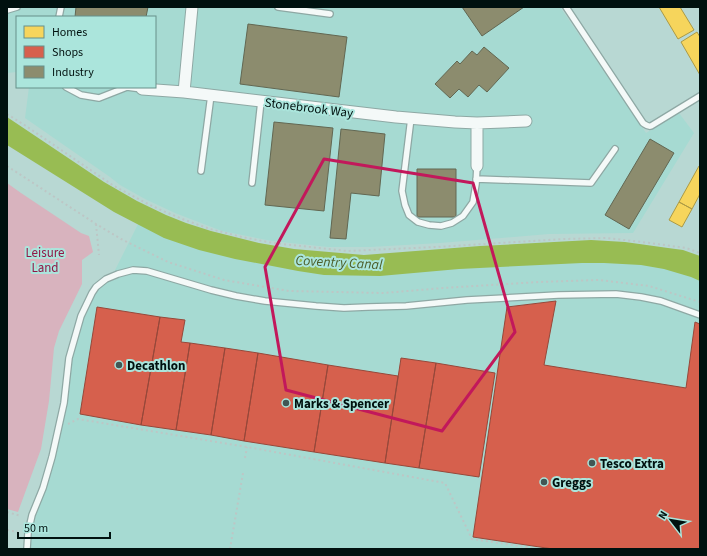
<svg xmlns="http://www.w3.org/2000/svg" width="707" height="556" viewBox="0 0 707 556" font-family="'Source Sans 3',sans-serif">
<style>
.built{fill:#a6dad2}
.green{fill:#d8b3be}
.water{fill:#98bc53}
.homes{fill:#f6d55c;stroke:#ac9a45}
.shops{fill:#d6604d;stroke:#96483a}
.industry{fill:#8c8c6e;stroke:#626752}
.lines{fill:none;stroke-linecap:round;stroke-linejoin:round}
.service-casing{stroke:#8ea8a4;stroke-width:8}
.minor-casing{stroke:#8ea8a4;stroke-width:13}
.path{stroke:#bdc6c5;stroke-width:2;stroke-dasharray:2 3;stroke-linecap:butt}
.service{stroke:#f4f9f8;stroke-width:5.5}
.minor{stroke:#f4f9f8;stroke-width:11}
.marked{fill:none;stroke:#c2185b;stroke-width:3;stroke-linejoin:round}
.poi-dot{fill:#405754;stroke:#abe5dc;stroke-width:1.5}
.labels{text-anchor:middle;stroke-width:4;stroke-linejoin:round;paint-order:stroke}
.street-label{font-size:13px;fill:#00110f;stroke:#abe5dc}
.park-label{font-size:13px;fill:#911746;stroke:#abe5dc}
.poi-label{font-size:13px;font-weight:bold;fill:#00110f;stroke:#abe5dc;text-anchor:start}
.water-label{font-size:14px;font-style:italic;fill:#4c5d28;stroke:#abe5dc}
</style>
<rect width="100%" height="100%" fill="#b8d8d3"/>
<path class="built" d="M7,7H560L646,133L679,113L694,133L633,233L549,234L440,243L370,247H328L272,241L222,231L175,213L145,199L120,185L110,177L25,118L29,87H155V17H17V72L7,73Z
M143,214L309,262L536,253L700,269V549H27L28,533L52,457L69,358L92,293L112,276Z"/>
<path class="green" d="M7,183L21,193L81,233L89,236L93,252L82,260V284L59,331L54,348L49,401L41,449L18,512L7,509Z"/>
<path class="water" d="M7,117L104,182L137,201L166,215L186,223L211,231L259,243L294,249L364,255L480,246L591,240L625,242L668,248L683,250L700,256V281L691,277L664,269L641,265L604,263H582L459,269L380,276L324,275L298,271L235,259L199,250L164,238L114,212L7,145Z"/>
<path class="homes" d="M659,7H680L694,30L678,39Z
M697,32L700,37V75L681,42Z
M699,166L700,167V194L692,209L679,202Z
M679,202L692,209L682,227L669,220Z"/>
<path class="shops" d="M556,301L544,365L686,388L695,322L700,324V549H553L473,537L507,307Z
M97,307L160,317L141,425L80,414Z
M160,317L185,320L181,342L190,343L176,430L141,425Z
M190,343L225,348L211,435L176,430Z
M225,348L258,353L244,441L211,435Z
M258,353L328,365L314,452L244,441Z
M401,358L436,363L419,468L385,463Z
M436,363L495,373L479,477L419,468Z
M328,365L398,376L385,463L314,452Z"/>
<path class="industry" d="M76,7H148L146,17H75Z
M462,7H524L482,36Z
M248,24L347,37L339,97L240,84Z
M484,47L509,68L487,92L479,85L468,97L459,89L450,98L435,84L457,61L460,64L472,51L477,55Z
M274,122L333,128L324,211L265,205Z
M341,129L385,134L379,196L351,193L346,239L330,238Z
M650,139L674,153L629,229L605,215Z
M417,169H456V217H417Z"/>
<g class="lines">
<defs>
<path id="service" d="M278,7L330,14
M566,7L643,123C646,125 648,127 651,126L700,96
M7,10L17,7
M59,17L61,7
M66,87L81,95L99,98L127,87L142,89
M411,118L402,191L405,205L409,215L418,222L429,225L441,226L452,223L463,216L473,202L476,184L477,166
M201,171L211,95
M476,179L591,183L615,149
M252,183L261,101
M27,549L28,533L32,515L43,488L52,457L64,403L69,358L81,316L92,293L96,287L106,279L118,274L133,270L147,271L211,290L236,296L265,301L316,306L344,308L368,307L406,306L467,300L558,295L616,294L641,297L661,301L700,315"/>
<path id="minor" d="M142,89L184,92L396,117L455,122L477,123L526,121
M184,92L192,7
M477,123V166"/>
</defs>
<use href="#service" class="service-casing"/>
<use href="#minor" class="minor-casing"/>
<path class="path" d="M7,114L26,126L114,186L146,203L163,211L185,220L210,229L242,237L273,243L347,251L436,247L564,239L607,238L650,243L686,248L700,253
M7,166L96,224L121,239L168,262L224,280L289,291L384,293L443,288L539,282L599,280L649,286L700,302
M96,224L99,255
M68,424L78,419L247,447L445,483L472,539L539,549
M245,458L247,447
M7,512L21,516
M7,530L18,532
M230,549L243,473"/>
<use href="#service" class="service"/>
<use href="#minor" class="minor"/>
</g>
<path class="marked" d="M324,159L473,183L515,332L442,431L286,390L265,267Z"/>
<g class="poi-dot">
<circle cx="119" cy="365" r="4"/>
<circle cx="286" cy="403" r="4"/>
<circle cx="592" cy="463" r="4"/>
<circle cx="544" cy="482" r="4"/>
</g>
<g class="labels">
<g class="street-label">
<text transform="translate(309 107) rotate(7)" y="5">Stonebrook Way</text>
</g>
<g class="park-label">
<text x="45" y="257">Leisure<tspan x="45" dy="15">Land</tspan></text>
</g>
<g class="poi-label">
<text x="127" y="370">Decathlon</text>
<text x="294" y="408">Marks &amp; Spencer</text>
<text x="600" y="468">Tesco Extra</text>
<text x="552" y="487">Greggs</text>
</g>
<g class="water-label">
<text transform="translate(339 262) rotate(3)" y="5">Coventry Canal</text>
</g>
</g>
<rect width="707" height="556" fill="none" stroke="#00110f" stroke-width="16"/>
<rect x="16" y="16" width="140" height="72" fill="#abe5dc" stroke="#67908a"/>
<rect x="24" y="26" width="20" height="12" fill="#f6d55c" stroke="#67908a"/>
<text x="52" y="36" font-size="12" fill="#00110f">Homes</text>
<rect x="24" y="46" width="20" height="12" fill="#d6604d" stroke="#67908a"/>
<text x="52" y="56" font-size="12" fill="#00110f">Shops</text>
<rect x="24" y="66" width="20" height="12" fill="#8c8c6e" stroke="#67908a"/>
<text x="52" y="76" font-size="12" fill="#00110f">Industry</text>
<g transform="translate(671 520) rotate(301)" stroke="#abe5dc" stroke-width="3" paint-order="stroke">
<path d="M0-3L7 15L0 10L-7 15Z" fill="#00110f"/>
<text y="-6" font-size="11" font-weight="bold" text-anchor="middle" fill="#00110f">N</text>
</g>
<path d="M18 532v6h92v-6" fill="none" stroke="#00110f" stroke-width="2"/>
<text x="24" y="532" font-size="12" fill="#00110f" stroke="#abe5dc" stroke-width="3" paint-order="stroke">50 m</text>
</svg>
